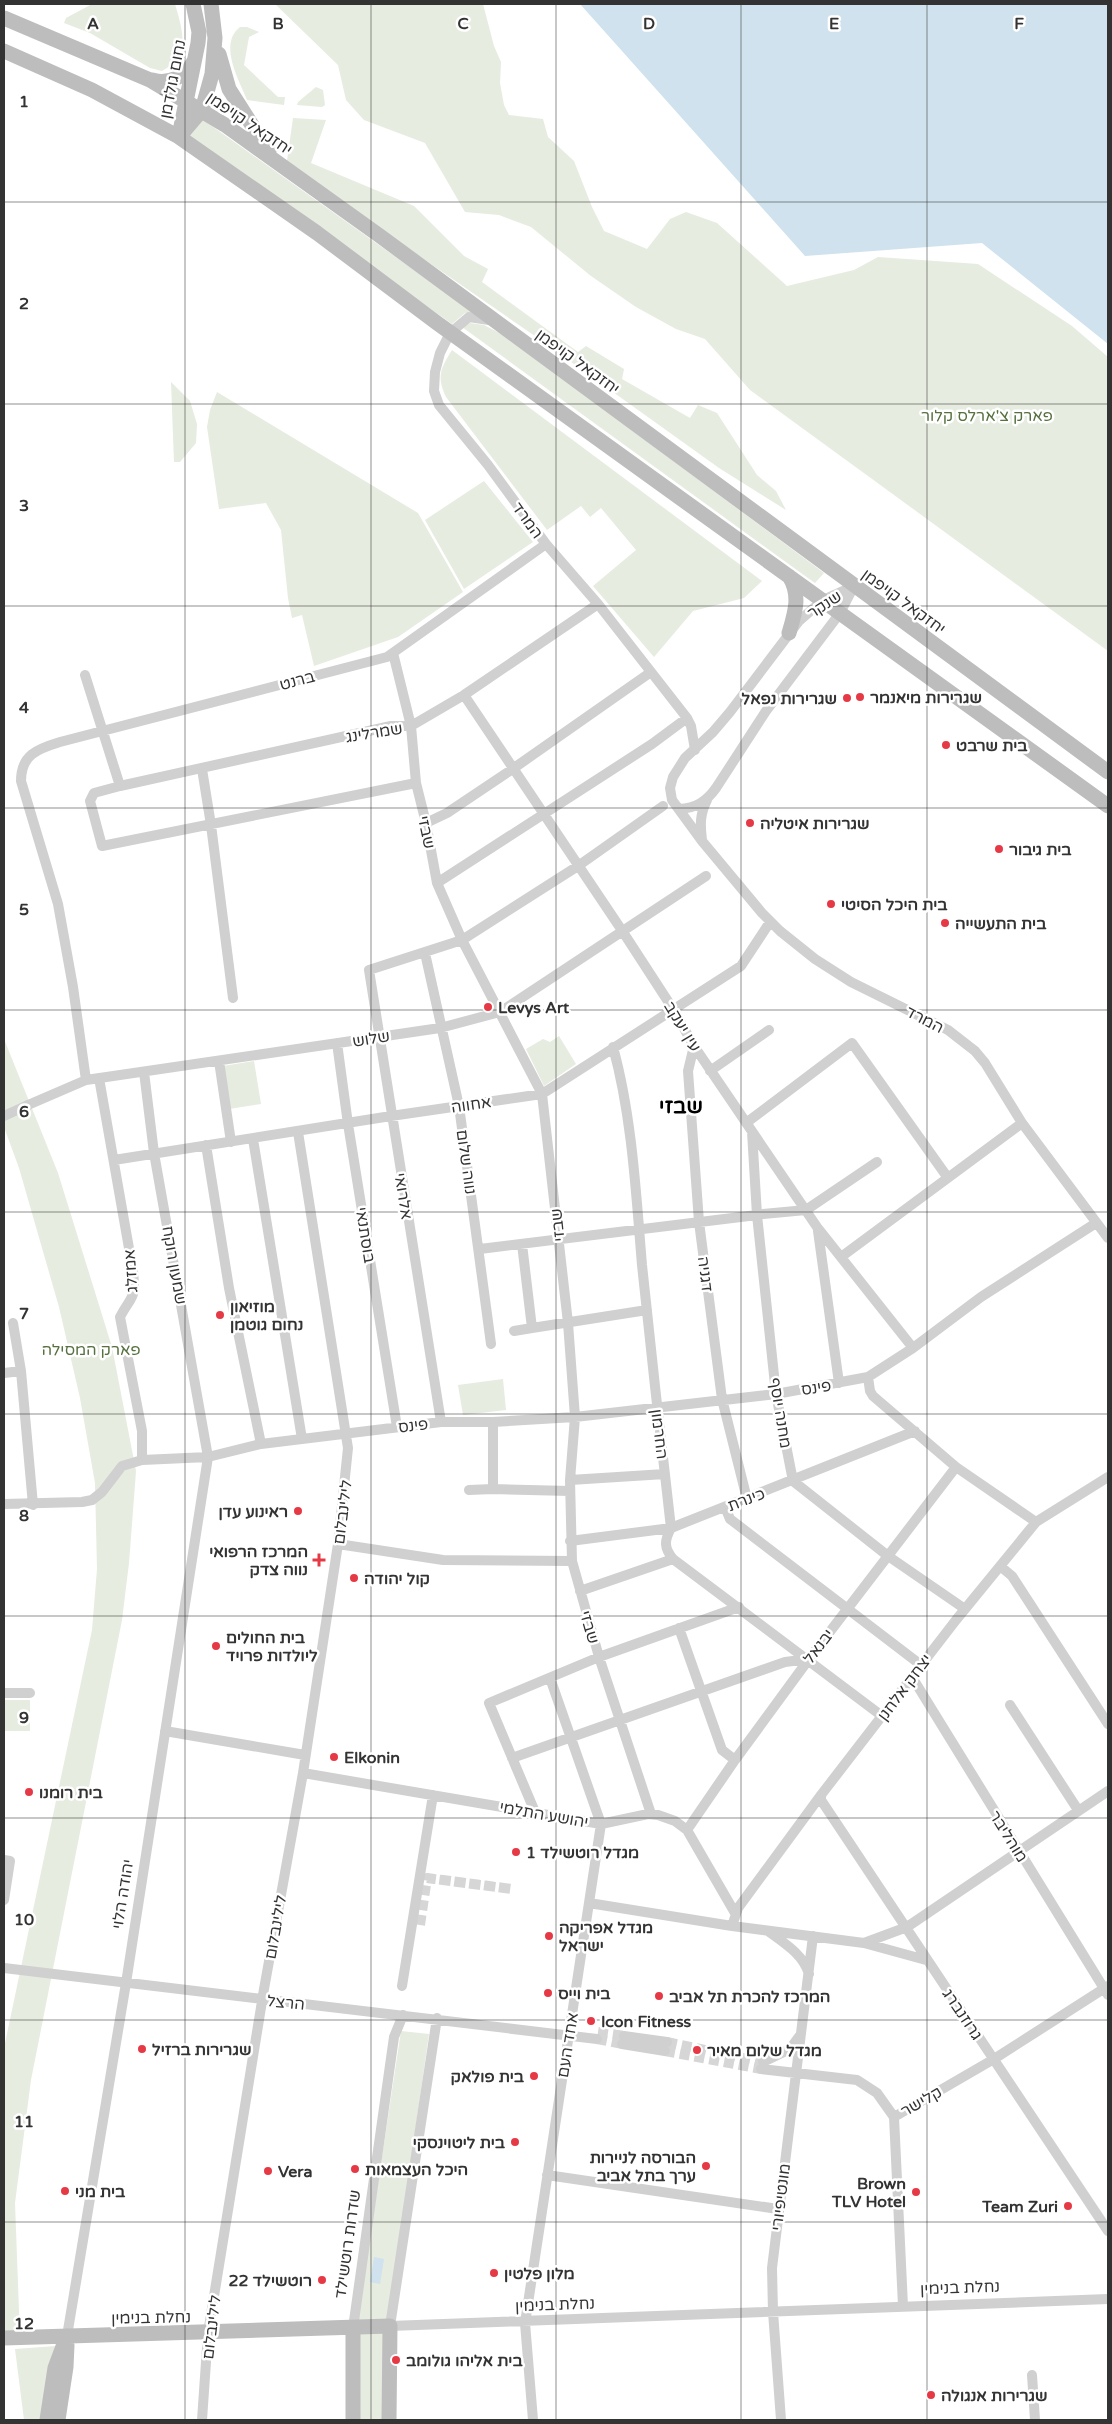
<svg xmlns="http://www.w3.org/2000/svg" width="1112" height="2424" viewBox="0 0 1112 2424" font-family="'Varela Round',Heebo,sans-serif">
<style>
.green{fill:#e6ecdf}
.water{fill:#cfe2ee}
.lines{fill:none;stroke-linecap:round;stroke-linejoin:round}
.street-tunnel{stroke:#d6d6d6;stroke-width:10;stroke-dasharray:10 5;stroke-linecap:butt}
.street{stroke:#d0d0d0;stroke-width:10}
.secondary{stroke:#bdbdbd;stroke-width:15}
.tram{stroke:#888;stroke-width:1}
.street-bridge{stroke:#d0d0d0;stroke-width:10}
.grid{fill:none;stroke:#333;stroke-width:1;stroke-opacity:0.55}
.poi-dot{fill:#e63946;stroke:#fff;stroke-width:2}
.labels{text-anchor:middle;stroke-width:5;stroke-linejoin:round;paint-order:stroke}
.street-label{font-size:16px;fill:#333;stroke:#fff}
.park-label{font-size:16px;fill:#56703f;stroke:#fff}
.poi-label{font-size:16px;font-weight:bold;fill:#333;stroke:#fff;text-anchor:start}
.district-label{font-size:21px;font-weight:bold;fill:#000;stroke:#fff}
.grid-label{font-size:16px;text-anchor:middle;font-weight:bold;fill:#333;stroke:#fff;stroke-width:5;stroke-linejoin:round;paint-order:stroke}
</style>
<rect width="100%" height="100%" fill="#fff"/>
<path class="green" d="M92,4H175C183,31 191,56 162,71L150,68L90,33L64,23L66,18Z
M275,4H483L494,46L501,62L500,83L504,105L509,115L543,119L548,137L574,161L592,207L604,231L647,249L670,219L686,212L717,223L787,286L854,270L878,257L978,264L1072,326L1108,357V651L750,390L705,339L676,329L636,307L591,276L531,227L499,215L465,212L425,143L364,120L346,100L338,65Z
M240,27H247L259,32L249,37L244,65L278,97H285L284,105L247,100C239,80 218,44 240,27Z
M316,87L323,90L325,105L322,107L297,105L298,102Z
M293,118L326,120L311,163L414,206L464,256L488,269L482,282L578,352L586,346L624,369L622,379L690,418L698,405L717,413L757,475L776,491L786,510L719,468L532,334L301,174L287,161Z
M202,119L473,312L465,313L452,324L187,136Z
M470,323L484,325L507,337L824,573L815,583L801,573L462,327Z
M452,350L762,581L744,598L693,611L654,657L593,586L636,550L601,508L590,517L581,506L547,530L446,397C436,376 441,368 452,350Z
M171,382L190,401L197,424L196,443L180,462H174Z
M217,392L418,513L463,592L398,637L314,666L302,615L292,618L288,598L281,530L266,503L219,509L207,427L210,410Z
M484,481L533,542L464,589L425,520Z
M559,1036L576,1064L544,1086L526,1049L543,1039L550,1042Z
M4,1039L58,1173L112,1347L136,1471L129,1563L122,1620L31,2080L15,2203L20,2338H4V2048L92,1630L97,1569L95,1483L80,1398L59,1307L19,1168L4,1127Z
M254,1061L261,1104L229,1109L223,1066Z
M503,1379L506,1410L463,1415L458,1385Z
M4,1700H30V1731H4Z
M401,2031L429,2034L402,2223L384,2420H357V2336L360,2303Z
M56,2346L44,2420H24L15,2349Z"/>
<path class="water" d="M580,4H1108V344L982,243L805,256Z
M374,2257L384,2259L380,2284L370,2282Z"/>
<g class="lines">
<path class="street-tunnel" d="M420,1925L427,1878L512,1889L427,1878
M598,2032L624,2036
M597,2039L622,2044
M667,2042L763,2062
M665,2051L761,2069"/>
<path class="street" d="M489,320L469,317L450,333L440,353L435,372L434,391L439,405L488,465L546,544L598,604L687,718L691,726L695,750
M854,586L823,600L799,621L730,712L713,732L685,758L673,777L670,788L672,800L702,841L762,913L780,931L815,959L851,982L948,1030L975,1051L985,1063L1022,1123L1108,1238
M393,653L411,726L416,783L426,823L437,883L462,940L542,1094L568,1323L575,1417L570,1480L572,1561L599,1657L651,1814
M85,675L120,786L94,793L90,801L102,846L416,783
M464,695L623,932L673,1009L694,1046L817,1227L913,1348
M202,769L211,825L233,998
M120,786L391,726H411L464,695L598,604
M679,809C696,808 706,802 716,788L766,711L840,613L854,586
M426,823L447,813L514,768L651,672
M702,840C700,824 700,814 707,800
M437,883L652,744L687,718
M425,953L459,1106L491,1344
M337,1043L348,1124L397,1427
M694,1046L688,1071L699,1222L722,1399L747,1499
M613,1047C632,1116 636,1193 642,1265C651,1353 661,1440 671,1528C664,1541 664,1548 673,1559L882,1716
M219,1061L231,1142
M710,1071L769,1030
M99,1078L133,1271C136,1301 132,1294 120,1317L142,1431V1460
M86,1080L73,987L58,904L21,781C21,755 37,749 60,742L387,657L546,544
M28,1105L86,1080L440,1028L500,1012L706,876
M746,1123L852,1043L948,1178
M752,1132L757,1215L776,1394L793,1481L888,1556L965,1609
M253,1139L302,1439
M206,1145L229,1288L261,1444
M114,1160L391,1116L542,1094L741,966L770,922
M763,1214L806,1210L877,1162
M818,1231L839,1383
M522,1244L532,1328L647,1310
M480,1249L757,1215
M841,1257L1022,1123
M13,1323L21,1371L33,1505
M514,1331L532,1328
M4,1373L21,1371
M868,1377L870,1391L873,1396L956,1467L1036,1522
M441,1422L369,970L462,940L578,866L663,806
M493,1422V1489L570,1491
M570,1480L665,1474
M469,1490L493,1489
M4,1504L82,1502L92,1500L102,1492L122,1466L142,1460L208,1457L261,1444L441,1422H493L575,1417L776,1394L868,1377L913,1348L981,1297L1096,1223
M725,1507L730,1519L921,1665
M570,1541L671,1528L915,1431
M338,1544L443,1560L572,1561
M1000,1566L1012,1576L1108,1724
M580,1591L673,1559
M679,1628L722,1750L735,1760
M912,1677L1108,1995
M4,1693H30
M1010,1705L1078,1810
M165,1731L305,1755
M512,1758L785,1662L809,1659
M303,1773L601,1824L648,1814L658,1815L675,1821L687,1830L735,1913
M821,1795V1800L1108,2231
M535,1812L489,1703L599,1657L739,1607
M687,1830L735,1760L809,1659L956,1467
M4,1860L10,1861L4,1900
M589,1903L732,1926L864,1943L926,1960
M732,1926L738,1908L821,1795L956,1620L1036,1522L1108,1477
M768,1931C784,1943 803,1954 809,1974
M864,1943L907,1927L1108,1791
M4,1968L597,2039
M402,1986L433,1795
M437,2018L390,2326L1108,2299
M624,2036L667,2042
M622,2044L665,2051
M763,2062L790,2049L801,2034
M761,2069L857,2080L877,2093L894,2117
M894,2117L994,2059L1108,1986
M894,2117L903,2306
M547,2175L778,2209
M353,2328L394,2037L403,2015
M67,2336L126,1983L208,1457L154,1153L144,1072
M1032,2375L1035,2420
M202,2420L208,2333L264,1989L303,1773L338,1544L348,1448L298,1132
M533,2420L525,2323L601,1824L550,1678
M781,2420L773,2312L772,2268L813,1936"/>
<path class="secondary" d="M4,18L150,80L225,125L380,236L1108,772
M4,51L92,90L179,137L317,233L437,323L1108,806
M219,54L229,89L269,152
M153,80C168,85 187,76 194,61
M179,136L198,43L199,32L193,4
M179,137L202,110L212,74L215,38L211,4
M789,576C801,595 795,613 789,633
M4,2338L390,2326L389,2420
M47,2420L55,2368L67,2336
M58,2420L66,2367L67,2345
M353,2420V2328"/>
<path class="tram" d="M160,94L163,95"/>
<path class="street-bridge" d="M4,1116L28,1105"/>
</g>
<path class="grid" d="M185,4V2420M371,4V2420M556,4V2420M741,4V2420M927,4V2420M4,202H1108M4,404H1108M4,606H1108M4,808H1108M4,1010H1108M4,1212H1108M4,1414H1108M4,1616H1108M4,1818H1108M4,2020H1108M4,2222H1108"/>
<g class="poi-dot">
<circle cx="860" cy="697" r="5"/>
<circle cx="847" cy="698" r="5"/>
<circle cx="946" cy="745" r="5"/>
<circle cx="750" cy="823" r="5"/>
<circle cx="999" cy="849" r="5"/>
<circle cx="831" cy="904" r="5"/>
<circle cx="945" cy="923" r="5"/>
<circle cx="488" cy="1007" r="5"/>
<circle cx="220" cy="1315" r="5"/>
<circle cx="298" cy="1511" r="5"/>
<path d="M316.5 1552.5h5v5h5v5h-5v5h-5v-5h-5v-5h5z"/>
<circle cx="354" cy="1578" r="5"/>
<circle cx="216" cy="1646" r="5"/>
<circle cx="334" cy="1757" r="5"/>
<circle cx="29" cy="1792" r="5"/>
<circle cx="516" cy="1852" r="5"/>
<circle cx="549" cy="1936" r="5"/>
<circle cx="548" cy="1993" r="5"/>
<circle cx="659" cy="1996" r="5"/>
<circle cx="591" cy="2021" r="5"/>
<circle cx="142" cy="2049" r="5"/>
<circle cx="697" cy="2050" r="5"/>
<circle cx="534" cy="2076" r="5"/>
<circle cx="515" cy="2142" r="5"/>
<circle cx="706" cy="2166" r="5"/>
<circle cx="355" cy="2169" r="5"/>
<circle cx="268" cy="2171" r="5"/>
<circle cx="65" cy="2191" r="5"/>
<circle cx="916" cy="2192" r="5"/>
<circle cx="1068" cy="2206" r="5"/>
<circle cx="494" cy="2273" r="5"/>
<circle cx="322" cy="2280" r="5"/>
<circle cx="396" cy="2360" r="5"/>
<circle cx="931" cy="2395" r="5"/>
</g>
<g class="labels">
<g class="street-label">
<text transform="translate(172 79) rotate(-79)" y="6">נחום גולדמן</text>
<text transform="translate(250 123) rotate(34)" y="6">יחזקאל קויפמן</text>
<text transform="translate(578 361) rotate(36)" y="6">יחזקאל קויפמן</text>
<text transform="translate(528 520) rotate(54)" y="6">המרד</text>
<text transform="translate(904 601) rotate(36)" y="6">יחזקאל קויפמן</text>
<text transform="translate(824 604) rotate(-33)" y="6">שנקר</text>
<text transform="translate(297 680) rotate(-15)" y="6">ברנט</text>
<text transform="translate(374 732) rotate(-9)" y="6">שמרלינג</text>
<text transform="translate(427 832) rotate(78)" y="6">שבזי</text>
<text transform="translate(925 1019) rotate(27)" y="6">המרד</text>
<text transform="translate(683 1026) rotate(59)" y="6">עין יעקב</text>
<text transform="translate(371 1038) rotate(-9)" y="6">שלוש</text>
<text transform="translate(471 1104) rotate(-8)" y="6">אחווה</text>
<text transform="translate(467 1162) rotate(82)" y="6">נווה שלום</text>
<text transform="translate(404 1196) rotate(81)" y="6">אלרואי</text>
<text transform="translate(557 1225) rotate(-96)" y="6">שבזי</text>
<text transform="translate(366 1235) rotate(81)" y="6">בוסתנאי</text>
<text transform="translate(175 1265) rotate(80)" y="6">שמעון רוקח</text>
<text transform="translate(130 1271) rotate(-94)" y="6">אמזלג</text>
<text transform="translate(706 1274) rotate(83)" y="6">דגניה</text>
<text transform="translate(816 1387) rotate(-9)" y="6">פינס</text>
<text transform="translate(781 1413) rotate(81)" y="6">מחנה יוסף</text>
<text transform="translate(413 1425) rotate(-7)" y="6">פינס</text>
<text transform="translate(660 1434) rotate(83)" y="6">החרמון</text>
<text transform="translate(746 1499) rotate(-21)" y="6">כינרת</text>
<text transform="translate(342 1512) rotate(-83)" y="6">לילינבלום</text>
<text transform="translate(590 1627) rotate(74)" y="6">שבזי</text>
<text transform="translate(818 1646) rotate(-53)" y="6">יבנאל</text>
<text transform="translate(904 1687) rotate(-53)" y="6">יצחק אלחנן</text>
<text transform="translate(544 1814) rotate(10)" y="6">יהושע התלמי</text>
<text transform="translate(1009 1836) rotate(58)" y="6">מוהליבר</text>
<text transform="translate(122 1894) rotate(-81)" y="6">יהודה הלוי</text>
<text transform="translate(275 1927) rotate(-80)" y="6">לילינבלום</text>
<text transform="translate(286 2002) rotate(6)" y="6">הרצל</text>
<text transform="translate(963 2014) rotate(56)" y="6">גרוזנברג</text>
<text transform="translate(567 2045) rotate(-81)" y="6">אחד העם</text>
<text transform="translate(921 2101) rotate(-30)" y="6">קלישר</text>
<text transform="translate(780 2197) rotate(-83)" y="6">מונטיפיורי</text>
<text transform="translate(347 2244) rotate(-82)" y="6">שדרות רוטשילד</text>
<text transform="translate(960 2287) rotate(-2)" y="6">נחלת בנימין</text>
<text transform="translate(555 2304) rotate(-2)" y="6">נחלת בנימין</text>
<text transform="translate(151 2317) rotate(-1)" y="6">נחלת בנימין</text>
<text transform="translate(211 2327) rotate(-83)" y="6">לילינבלום</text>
</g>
<g class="park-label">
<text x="987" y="421">פארק צ'ארלס קלור</text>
<text x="91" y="1355">פארק המסילה</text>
</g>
<g class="poi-label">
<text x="870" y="703">שגרירות מיאנמר</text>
<text x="837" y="704" text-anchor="end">שגרירות נפאל</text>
<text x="956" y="751">בית שרבט</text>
<text x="760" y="829">שגרירות איטליה</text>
<text x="1009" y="855">בית גיבור</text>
<text x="841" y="910">בית היכל הסיטי</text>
<text x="955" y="929">בית התעשייה</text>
<text x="498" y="1013">Levys Art</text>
<text x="230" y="1312">מוזיאון<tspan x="230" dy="18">נחום גוטמן</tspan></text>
<text x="288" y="1517" text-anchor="end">ראינוע עדן</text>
<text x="308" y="1557" text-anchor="end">המרכז הרפואי<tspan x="308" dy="18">נווה צדק</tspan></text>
<text x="364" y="1584">קול יהודה</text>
<text x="226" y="1643">בית החולים<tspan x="226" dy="18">ליולדות פרויד</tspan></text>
<text x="344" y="1763">Elkonin</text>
<text x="39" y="1798">בית רומנו</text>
<text x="526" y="1858">מגדל רוטשילד 1</text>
<text x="559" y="1933">מגדל אפריקה<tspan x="559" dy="18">ישראל</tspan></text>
<text x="558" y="1999">בית וייס</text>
<text x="669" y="2002">המרכז להכרת תל אביב</text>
<text x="601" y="2027">Icon Fitness</text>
<text x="152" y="2055">שגרירות ברזיל</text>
<text x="707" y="2056">מגדל שלום מאיר</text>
<text x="524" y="2082" text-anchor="end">בית פולאק</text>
<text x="505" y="2148" text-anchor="end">בית ליטוינסקי</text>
<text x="696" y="2163" text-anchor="end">הבורסה לניירות<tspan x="696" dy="18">ערך בתל אביב</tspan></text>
<text x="365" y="2175">היכל העצמאות</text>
<text x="278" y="2177">Vera</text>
<text x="906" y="2189" text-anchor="end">Brown<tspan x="906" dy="18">TLV Hotel</tspan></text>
<text x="75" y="2197">בית מני</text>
<text x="1058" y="2212" text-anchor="end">Team Zuri</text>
<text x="504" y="2279">מלון פלטין</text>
<text x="312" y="2286" text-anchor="end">רוטשילד 22</text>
<text x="406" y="2366">בית אליהו גולומב</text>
<text x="941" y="2401">שגרירות אנגולה</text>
</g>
<g class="district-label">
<text x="681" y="1113">שבזי</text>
</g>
</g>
<g class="grid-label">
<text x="93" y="29">A</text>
<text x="278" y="29">B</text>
<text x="463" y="29">C</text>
<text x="649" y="29">D</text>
<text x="834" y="29">E</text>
<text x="1019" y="29">F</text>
<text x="24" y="107">1</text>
<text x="24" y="309">2</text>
<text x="24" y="511">3</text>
<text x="24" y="713">4</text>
<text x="24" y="915">5</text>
<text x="24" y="1117">6</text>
<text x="24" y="1319">7</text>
<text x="24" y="1521">8</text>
<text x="24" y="1723">9</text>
<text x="24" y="1925">10</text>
<text x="24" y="2127">11</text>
<text x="24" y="2329">12</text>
</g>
<rect width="1112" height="2424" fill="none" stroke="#333333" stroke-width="10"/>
</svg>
